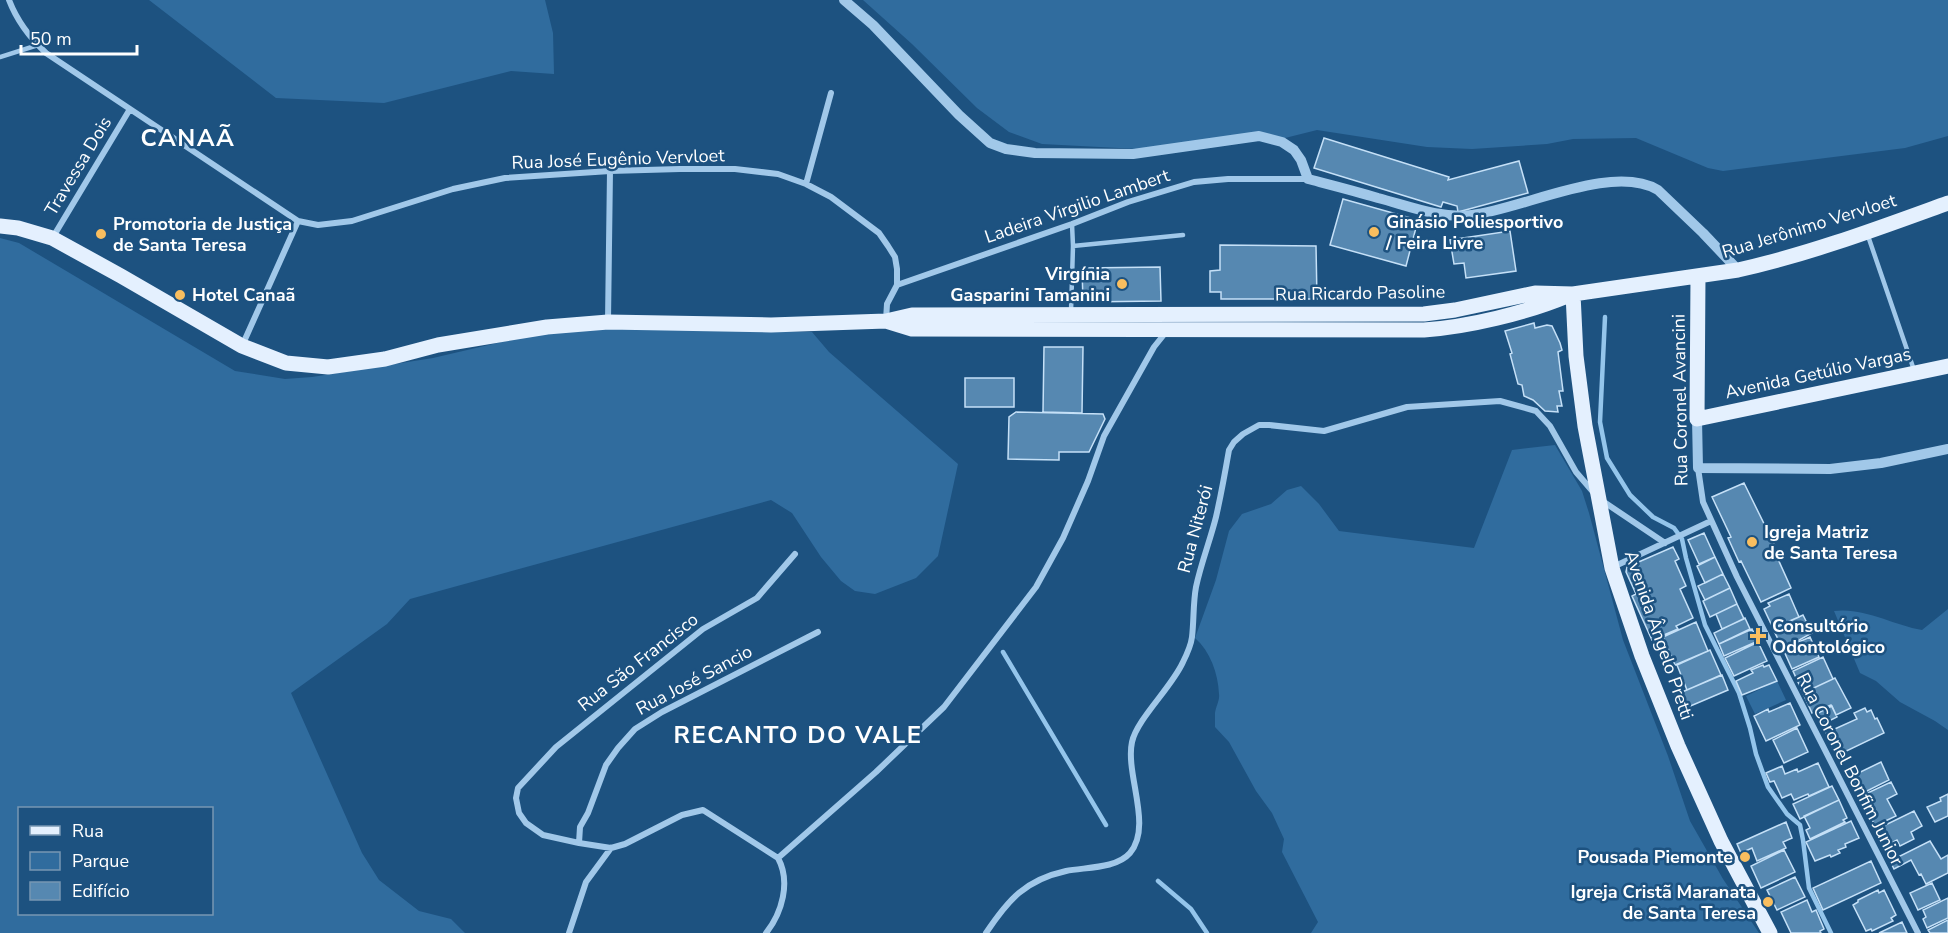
<svg xmlns="http://www.w3.org/2000/svg" width="1948" height="933" viewBox="0 0 1948 933" font-family="'Nunito Sans',sans-serif">
<style>
.green{fill:#306c9e;fill-rule:evenodd}
.lines{fill:none;stroke-linecap:round;stroke-linejoin:round}
.stream{stroke:#94c5eb;stroke-width:4.5}
.building{fill:#5688b1;stroke:#c5e0f7;stroke-width:1.5}
.service{stroke:#a1c8e9;stroke-width:4.5}
.minor{stroke:#a1c8e9;stroke-width:6}
.tertiary{stroke:#a1c8e9;stroke-width:10}
.primary{stroke:#e4f0fe;stroke-width:15}
.poi-dot{fill:#f9be5f;stroke:#1d5280;stroke-width:2}
.labels{text-anchor:middle;stroke-width:5;stroke-linejoin:round;paint-order:stroke}
.street-label{font-size:18px;fill:#fff;stroke:#1d5280}
.poi-label{font-size:18px;font-weight:bold;fill:#fff;stroke:#1d5280;text-anchor:start}
.district-label{font-size:24px;font-weight:bold;letter-spacing:1.5px;fill:#fff;stroke:#1d5280}
</style>
<rect width="100%" height="100%" fill="#1d5280"/>
<path class="green" d="M149,0H545L553,33L554,74L511,71L384,103L276,98Z
M863,0H1948V136L1905,148L1723,171L1708,168L1636,138L1573,139L1547,144L1472,149L1427,147L1317,130L1277,140L1245,136L1138,149L1042,144L1009,132L977,108L912,44Z
M0,238L19,243L235,371L285,379L312,377L433,358L531,335L579,327L812,332L829,352L958,464L938,556L916,578L875,594L855,591L841,581L821,557L792,513L771,500L410,599L387,624L291,693L362,853L379,880L419,911L451,919L465,933H0ZM20,808H212V914H20Z
M1555,445L1582,491L1589,513L1623,640L1668,756L1690,821L1723,879L1759,933H1311L1318,922L1282,852L1284,839L1272,813L1256,791L1229,742L1215,727C1215,722 1215,717 1215,713C1216,706 1220,700 1219,694C1218,673 1210,651 1195,638L1216,580L1229,531L1242,514L1271,504L1287,490L1301,486L1319,504L1339,531L1474,548L1512,450Z
M1948,609V730L1935,721L1900,702L1876,681L1860,673L1834,611C1864,607 1893,625 1922,630Z
M1777,681L1786,700L1755,714L1746,696Z"/>
<g class="lines">
<path class="stream" d="M1605,317L1600,422L1607,458L1630,495L1653,517L1674,528L1682,539L1686,558L1705,625L1739,693L1750,728L1756,754L1768,787L1787,814L1800,825L1803,840L1809,888L1831,933
M1003,652L1106,825
M1158,881L1191,909L1207,933"/>
</g>
<path class="building" d="M1324,138L1449,177L1448,180L1519,161L1528,193L1458,212L1457,206L1443,202L1441,207L1314,168Z
M1343,199L1418,220L1406,266L1330,245Z
M1510,231L1516,271L1466,278L1464,263L1454,264L1450,240Z
M1220,245L1316,246L1317,299H1221V292H1210V271L1220,270Z
M1160,267L1161,301L1083,302L1082,268Z
M1534,323L1535,328L1547,325L1552,326L1560,343L1562,350L1558,352L1563,391H1559L1562,406H1557L1558,412L1545,411L1533,400L1524,396L1522,385L1518,384L1510,354L1512,353L1505,331Z
M1044,347H1083L1082,413L1043,412Z
M965,378H1014V407H965Z
M1016,412L1103,414L1105,419L1089,452H1059V460L1008,459L1009,417Z
M1744,483L1775,546L1773,548L1791,588L1761,602L1741,561L1739,562L1728,538L1731,537L1712,497Z
M1704,533L1715,557L1699,564L1688,540Z
M1673,547L1679,559L1675,561L1686,586L1680,589L1693,618L1676,626L1678,629L1652,640L1632,596L1636,594L1626,572L1627,567Z
M1715,557L1723,574L1705,583L1697,566Z
M1723,574L1730,588L1705,600L1698,586Z
M1730,588L1737,604L1710,617L1703,601Z
M1789,594L1799,617L1773,628L1764,609L1770,606L1768,603Z
M1737,604L1744,619L1722,629L1716,614Z
M1803,615L1812,633L1783,649L1773,629Z
M1745,618L1750,629L1719,644L1714,633Z
M1696,622L1708,651L1675,665L1663,637Z
M1752,629L1758,641L1724,656L1719,644Z
M1810,637L1819,657L1792,669L1783,649Z
M1758,642L1767,661L1734,676L1725,658Z
M1710,650L1721,675L1687,690L1677,665Z
M1823,657L1833,679L1803,693L1793,671Z
M1763,665L1764,667L1769,665L1777,681L1742,695L1736,681L1753,673L1751,670Z
M1722,675L1728,690L1681,710L1675,695Z
M1835,678L1851,708L1836,715L1831,705L1812,713L1803,693Z
M1790,703L1800,725L1766,741L1754,716L1768,709L1769,712Z
M1832,706L1837,717L1821,725L1816,714Z
M1865,708L1867,712L1871,710L1875,719L1877,718L1884,733L1836,756L1826,733L1857,719L1854,713Z
M1797,728L1808,752L1784,763L1773,740Z
M1881,762L1889,780L1859,795L1850,777Z
M1818,763L1829,787L1809,796L1808,794L1794,800L1791,794L1782,798L1774,781L1770,782L1766,773L1782,766L1785,774L1797,769L1798,772Z
M1891,782L1897,794L1887,799L1896,816L1875,826L1861,796Z
M1832,786L1839,800L1800,819L1793,804Z
M1948,794V816L1935,822L1927,807L1941,801L1940,798Z
M1839,800L1847,818L1843,820L1845,822L1810,839L1806,830L1810,828L1804,816Z
M1914,811L1922,826L1911,832L1914,839L1900,846L1897,840L1883,847L1875,830Z
M1851,821L1859,838L1845,844L1846,847L1838,850L1840,853L1831,857L1830,855L1815,861L1806,842Z
M1786,822L1792,838L1783,842L1786,848L1757,861L1752,848L1741,853L1737,844Z
M1930,841L1941,859L1948,855V873L1926,884L1921,874L1919,875L1911,860L1894,869L1890,861Z
M1784,850L1795,872L1761,888L1751,866Z
M1871,861L1881,883L1823,910L1813,888Z
M1795,877L1805,897L1777,910L1767,890Z
M1932,883L1940,900L1918,910L1910,893Z
M1878,890L1879,893L1884,890L1896,915L1891,918L1893,921L1872,931L1871,929L1866,931L1853,905L1858,902V900Z
M1948,898V918L1927,928L1923,919L1926,917L1923,910Z
M1807,900L1812,912L1816,910L1824,929L1820,931L1821,933H1791L1781,912Z
M1948,920V933H1930L1928,930Z
M1902,922L1907,933H1879Z"/>
<g class="lines">
<path class="service" d="M0,57L38,45
M1072,224L1073,246L1183,235
M1867,233L1914,370
M1071,312L1073,246"/>
<path class="minor" d="M9,0C17,21 30,38 46,53L298,221L318,225L352,221L453,189L505,178L610,171L680,169H735L778,174L806,184L831,197L879,233L888,246L895,257L897,269V285L887,304L886,320
M806,184L831,93
M53,237L130,109
M897,285L1072,224L1128,202L1194,182L1228,179H1308
M608,321L610,171
M242,346L298,221
M1698,468L1703,502L1737,577L1918,933
M1601,500L1665,543
M1613,567L1711,521
M579,843L580,827L588,813L606,765L618,748L635,729L662,712L818,632
M778,858L876,772L944,707L1036,587L1063,538L1088,481L1104,436L1154,347L1166,332
M569,933L586,882L611,848
M766,933C782,913 791,882 778,858L703,810L682,815L625,844L611,848L579,843L543,835L526,823L519,813L516,798L518,788L556,747L703,629L757,598L795,554
M986,933C1008,900 1025,880 1066,871C1085,867 1116,869 1130,853C1153,826 1125,774 1132,742C1137,719 1172,687 1183,662C1187,654 1191,645 1192,637C1194,620 1193,603 1196,587C1201,563 1210,541 1216,517C1221,495 1225,473 1229,450L1234,442L1243,434L1259,425H1269L1324,431L1407,407L1500,401L1536,411L1550,426L1576,472L1594,493"/>
<path class="tertiary" d="M844,0L873,25L959,115L990,143L1006,149L1035,153L1133,154L1259,136L1282,142L1294,150L1301,160L1308,179C1331,185 1355,191 1378,198C1409,206 1440,219 1472,215C1523,209 1612,163 1658,190L1703,233L1738,270
M1697,419L1698,468L1830,469L1881,463L1948,449"/>
<path class="primary" d="M0,226L18,228L52,238L121,276L242,346L286,363L328,367L385,359L438,345L547,327L608,322L771,325L886,321L912,315L1424,314L1455,310L1535,293L1573,294L1738,270C1810,254 1879,228 1948,203
M1698,277L1697,419L1948,366
M1573,294L1576,356L1585,426L1612,568L1642,656L1678,746L1721,841L1770,933
M886,321L912,329L1424,330C1468,327 1526,313 1567,296"/>
</g>
<g class="poi-dot">
<circle cx="1374" cy="232" r="6"/>
<circle cx="101" cy="234" r="6"/>
<circle cx="1122" cy="284" r="6"/>
<circle cx="180" cy="295" r="6"/>
<circle cx="1752" cy="542" r="6"/>
<path d="M1755 627h6v6h6v6h-6v6h-6v-6h-6v-6h6z"/>
<circle cx="1745" cy="857" r="6"/>
<circle cx="1768" cy="902" r="6"/>
</g>
<g class="labels">
<g class="street-label">
<text transform="translate(618 159) rotate(-2)" y="6">Rua José Eugênio Vervloet</text>
<text transform="translate(78 166) rotate(-59)" y="6">Travessa Dois</text>
<text transform="translate(1077 206) rotate(-19)" y="6">Ladeira Virgilio Lambert</text>
<text transform="translate(1809 226) rotate(-17)" y="6">Rua Jerônimo Vervloet</text>
<text transform="translate(1360 293) rotate(-1)" y="6">Rua Ricardo Pasoline</text>
<text transform="translate(1818 373) rotate(-12)" y="6">Avenida Getúlio Vargas</text>
<text transform="translate(1680 400) rotate(-91)" y="6">Rua Coronel Avancini</text>
<text transform="translate(1195 529) rotate(-75)" y="6">Rua Niterói</text>
<text transform="translate(1659 635) rotate(71)" y="6">Avenida Ângelo Pretti</text>
<text transform="translate(638 662) rotate(-38)" y="6">Rua São Francisco</text>
<text transform="translate(694 680) rotate(-28)" y="6">Rua José Sancio</text>
<text transform="translate(1850 769) rotate(63)" y="6">Rua Coronel Bonfim Junior</text>
</g>
<g class="poi-label">
<text x="1386" y="228">Ginásio Poliesportivo<tspan x="1386" dy="21">/ Feira Livre</tspan></text>
<text x="113" y="230">Promotoria de Justiça<tspan x="113" dy="21">de Santa Teresa</tspan></text>
<text x="1110" y="280" text-anchor="end">Virgínia<tspan x="1110" dy="21">Gasparini Tamanini</tspan></text>
<text x="192" y="301">Hotel Canaã</text>
<text x="1764" y="538">Igreja Matriz<tspan x="1764" dy="21">de Santa Teresa</tspan></text>
<text x="1772" y="632">Consultório<tspan x="1772" dy="21">Odontológico</tspan></text>
<text x="1733" y="863" text-anchor="end">Pousada Piemonte</text>
<text x="1756" y="898" text-anchor="end">Igreja Cristã Maranata<tspan x="1756" dy="21">de Santa Teresa</tspan></text>
</g>
<g class="district-label">
<text x="188" y="146">CANAÃ</text>
<text x="798" y="743">RECANTO DO VALE</text>
</g>
</g>
<rect x="18" y="807" width="195" height="108" fill="#1d5280" stroke="#7797b3" stroke-width="1.5"/>
<rect x="30" y="826" width="30" height="9" fill="#e4f0fe" stroke="#7797b3" stroke-width="1.5"/>
<text x="72" y="837" font-size="18" fill="#ffffff">Rua</text>
<rect x="30" y="852" width="30" height="18" fill="#306c9e" stroke="#7797b3" stroke-width="1.5"/>
<text x="72" y="867" font-size="18" fill="#ffffff">Parque</text>
<rect x="30" y="882" width="30" height="18" fill="#5688b1" stroke="#7797b3" stroke-width="1.5"/>
<text x="72" y="897" font-size="18" fill="#ffffff">Edifício</text>
<path d="M21 45v9h116v-9" fill="none" stroke="#ffffff" stroke-width="3"/>
<text x="30" y="45" font-size="18" fill="#ffffff" stroke="#1d5280" stroke-width="4.5" paint-order="stroke">50 m</text>
</svg>
